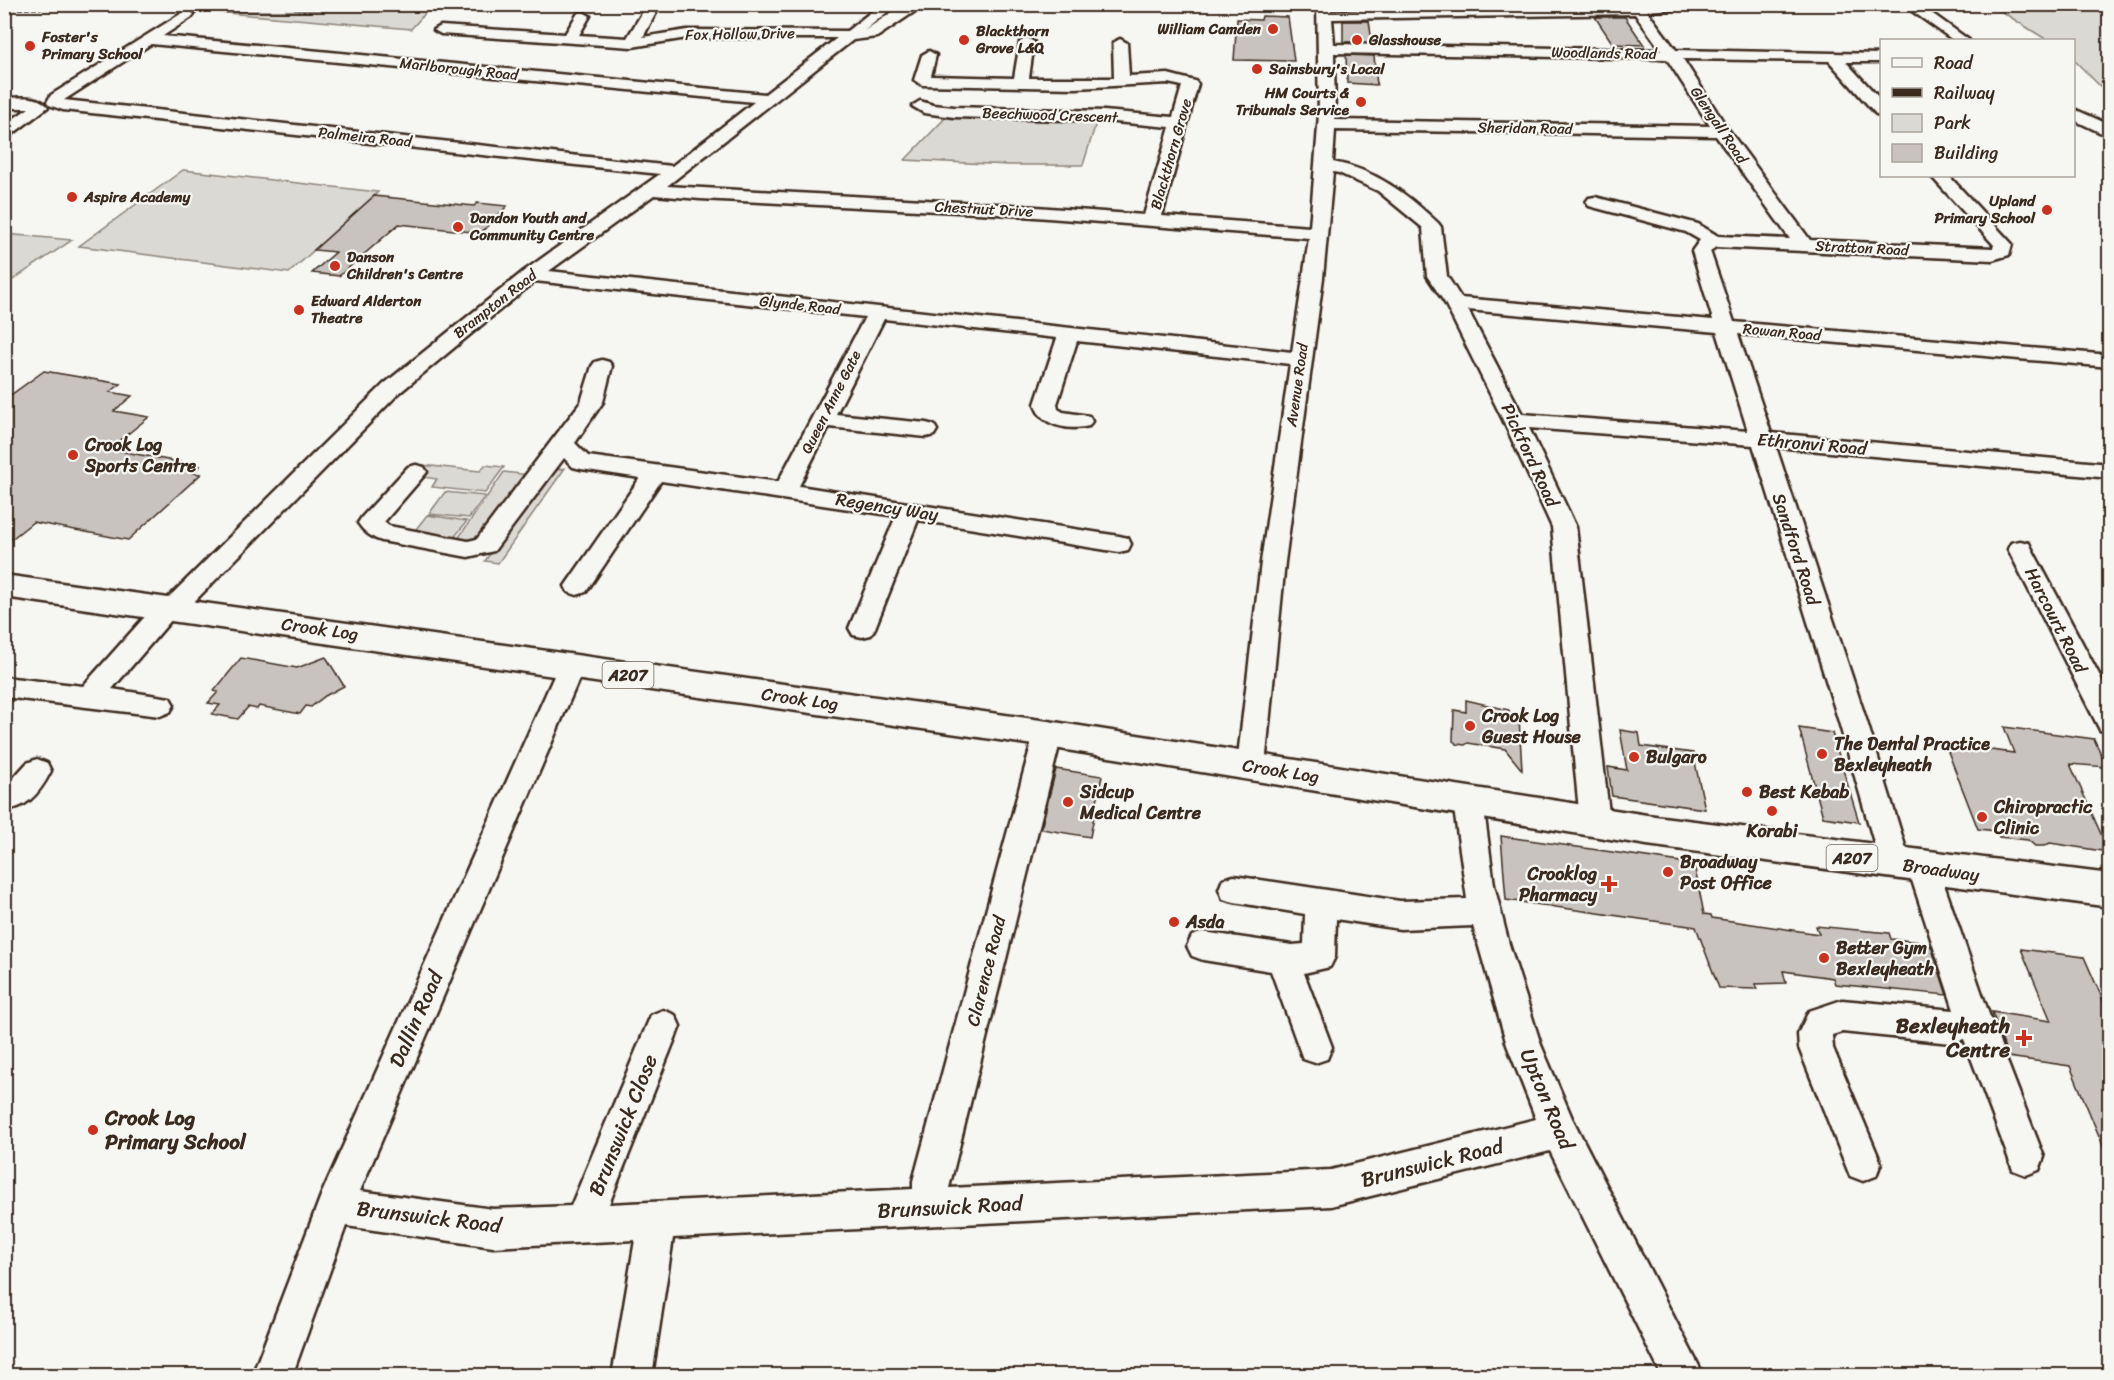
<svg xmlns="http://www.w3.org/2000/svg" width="2114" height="1380" viewBox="0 0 2114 1380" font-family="Sriracha,sans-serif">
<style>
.green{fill:#dad9d3;stroke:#8a8278;stroke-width:1.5}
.building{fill:#c8c3be;stroke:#3b2a1e;stroke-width:1.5}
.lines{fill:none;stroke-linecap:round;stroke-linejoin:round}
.minor-casing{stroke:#3b2a1e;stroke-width:5}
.major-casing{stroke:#3b2a1e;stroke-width:5}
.minor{fill:#f6f6f2;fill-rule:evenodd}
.major{fill:#f6f6f2;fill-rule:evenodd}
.rail{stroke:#3b2a1e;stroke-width:2;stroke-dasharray:5 2;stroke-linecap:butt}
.poi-dot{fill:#c8321e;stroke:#f6f6f2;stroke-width:2}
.labels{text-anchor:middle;stroke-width:4.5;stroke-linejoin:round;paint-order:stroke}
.far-poi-label{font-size:15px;font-weight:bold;fill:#3b2a1e;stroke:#f6f6f2;text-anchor:start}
.far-street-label{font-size:15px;fill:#3b2a1e;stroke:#f6f6f2}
.shield{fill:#f6f6f2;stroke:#73675e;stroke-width:1.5}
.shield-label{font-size:16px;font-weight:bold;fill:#3b2a1e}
.street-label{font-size:18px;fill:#3b2a1e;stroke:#f6f6f2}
.poi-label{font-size:18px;font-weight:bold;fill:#3b2a1e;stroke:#f6f6f2;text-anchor:start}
.near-street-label{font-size:21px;fill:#3b2a1e;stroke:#f6f6f2}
.near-poi-label{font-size:21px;font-weight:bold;fill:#3b2a1e;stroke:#f6f6f2;text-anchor:end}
</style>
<rect width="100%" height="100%" fill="#f6f6f2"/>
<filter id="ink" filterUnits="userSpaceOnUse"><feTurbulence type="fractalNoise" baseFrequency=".0167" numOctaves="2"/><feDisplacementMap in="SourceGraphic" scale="12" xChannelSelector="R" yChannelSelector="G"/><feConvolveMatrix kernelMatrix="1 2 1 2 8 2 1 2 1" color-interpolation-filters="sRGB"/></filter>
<g filter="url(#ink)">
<path class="green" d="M1991,5H2109V89L2101,87L2074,60V40H2047Z
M430,8L411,29L215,12Z
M947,116L1097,120L1083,165H1010L905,160Z
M183,170L378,192L289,273L79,246Z
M5,234L72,240L5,285Z
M421,465L480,471L485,465L504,467L485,493L432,487L437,479L423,477L428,470L418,469Z
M565,468L498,563L485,561L544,477H549L557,470Z
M504,472L530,475L482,538L468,542L457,540Z
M445,492L485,496L469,518L429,514Z
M427,515L467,521L453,539L413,533Z"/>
<path class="building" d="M1262,16L1288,17L1294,61L1234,60L1237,19L1261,20Z
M1595,17H1625L1644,45L1613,44Z
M1343,21H1369L1372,42H1343Z
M1346,55L1374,56L1377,85L1347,83Z
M374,196L474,206L477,203L507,206L481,233L399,224L339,276L312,273L336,252L314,250Z
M44,371L121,384L110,392L132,396L114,411L149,417L109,449L200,466L193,473L201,474L128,540L33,522L4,545V400Z
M326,657L344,686L325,696L311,707L306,706L300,714L259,706L257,709L248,707L238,719L212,714L220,705L208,703L218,692L214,691L241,658L297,668Z
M1466,700L1509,710V718L1519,719L1522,770L1505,749L1468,743L1465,745L1457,744L1453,741L1454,710L1466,712Z
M2004,727L2094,739L2107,767L2070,764L2109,852L2050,843L2044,846H2035L2028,840L1999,837L1997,831L1978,829L1945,744L2014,753Z
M1799,728L1832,733L1859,822L1823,817Z
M1620,730L1639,733L1641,746L1693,753L1705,809L1612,796L1608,767L1627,770Z
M1056,769L1102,776L1090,837L1041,829Z
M1501,836L1694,864L1704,914L1711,915L1712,918L1819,934L1816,926L1889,933L1891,939L1922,942L1923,945L1931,946L1947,995L1835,984L1833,978L1783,971L1786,983L1755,984L1757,989L1719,988L1696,927L1506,900Z
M2021,949L2084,957L2109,1014V1160L2070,1066L2008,1057L1992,1012L2051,1021Z"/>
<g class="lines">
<defs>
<path id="minor" d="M881,4H897L864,31L898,8L910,6L917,10L877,37L853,40L667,186L997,204L1144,215L1170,127L1104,121L954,117L924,113L912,106L920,101L933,105L954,107L1104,111L1173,117L1182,86L1168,83L1076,88L922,85L914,80L922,55L929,51L936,55L931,76L1014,78L1020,42L1027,38L1034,42L1029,78H1114L1113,43L1120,39L1127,43L1129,76L1168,74L1195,81L1198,84L1162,216L1310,227L1319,114L1317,4H1331V11L1695,4L1688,8L1647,11L1676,50L1882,54V62H1846L1882,101V116L1876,114L1829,61L1683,59L1728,129L1810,240L1993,248L1994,245L1931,176H1949L2012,244L2009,255L1992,260L1716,247L1710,251L1734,322L2110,355V367L1738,334L1771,433L2110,464V478L1776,447L1867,722L1910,862L1912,858L1923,854L1934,858L1938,867L1991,1020L2044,1157L2039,1170L2026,1175L2013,1170L1964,1039L1951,1043L1842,1032L1832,1035L1833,1048L1881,1163L1876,1176L1863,1181L1850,1176L1799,1048L1798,1034L1809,1011L1842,1000L1954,1010L1908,868L1906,872L1895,876L1884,872L1880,863L1839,722L1753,445L1529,428L1576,527L1610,822L1605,831L1595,834L1585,831L1580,822L1552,527L1503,420L1445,303L1427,276L1423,228L1378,191L1339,173L1333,172L1323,278L1285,562L1265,765L1261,773L1251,776L1241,773L1237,765L1261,562L1290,364L1077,341L1057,404L1058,409L1063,412L1089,416L1092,421L1089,426C1069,431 1040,426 1035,404L1057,338L884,319L836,414L926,423L934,425L937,430L934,435L926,437L829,427L799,486L1119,536L1128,538L1131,544L1128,550L1119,552L918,520L875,628L871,635L862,637L853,635L849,628L896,516L661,481L586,592L577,595L568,592L565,586L640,478L581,469L573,467L564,458L494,551L468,557L382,541C372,538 364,532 358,523L362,517L408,467L416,465L424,467L427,472L384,522L389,526L468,541L477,539L581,402L592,366L595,362L602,360L609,362L612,366L603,402L575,443L588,456L778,482L865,317L535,281L398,394L181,615L173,618L112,689L170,698L174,705L170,712L160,716L4,697V677L83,686L158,602L167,599L384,384L524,271L660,174L63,110L49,105L47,102L51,95L187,10L194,14L192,17L163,36L765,94L837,38H687L632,47L441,34L434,30L441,26L565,34L578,13L583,12L590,16L579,35L627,38L644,10L649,9L656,13L643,37L687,30L847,31ZM1635,14L1661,50L1334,44L1332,19ZM151,44L754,102L672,166L64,100ZM1334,53L1667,59L1710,126L1335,120ZM1335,130L1716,136L1790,239L1718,236L1698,224L1595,197L1589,198L1586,202L1589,206L1686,232L1700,240L1692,251L1713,320L1461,298L1447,276L1441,227L1438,223C1407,194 1376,170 1333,162ZM654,195L700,199L997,214L1309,238L1292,352L549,271ZM1468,310L1717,332L1748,431L1522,414Z
M1902,4H1919L1969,40H1953Z
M4,98C20,98 38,94 48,107L10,136L4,138V125L29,108H4Z
M2074,109L2110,125V137L2074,120Z
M2020,541L2029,543L2032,549L2110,695V733L2100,730L2008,549L2011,543Z
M571,657L580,660L584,667L360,1191L493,1209L571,1206L651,1015L663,1010L675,1015L680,1026L609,1204L913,1189V1181L1034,734L1038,726L1048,723L1058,726L1062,734L949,1188L1331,1170L1536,1119L1507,1045L1473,926L1400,929L1336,919L1335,957L1330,967L1304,973L1332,1047L1327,1059L1315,1063L1303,1059L1271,971L1203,960L1192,956L1187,946L1192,936L1203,932L1292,945L1304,944L1305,914L1234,902L1223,899L1219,889L1223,879L1234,876L1400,901L1467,899L1453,802L1458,793L1468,790L1478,793L1483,802L1494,885L1509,944L1541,1045L1572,1118L1704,1376H1662L1550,1151L1331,1206L673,1238L652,1376H612L635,1240L493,1247L346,1226L292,1376H252L322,1193L558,667L562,660Z
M37,759L47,763L51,771C42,789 27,811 4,809V785H7L27,763Z"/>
<path id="major" d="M4,575L1048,721L1647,815L2110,874V907L1647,845L1048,747L4,597Z"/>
</defs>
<use href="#minor" class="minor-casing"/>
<use href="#major" class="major-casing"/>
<use href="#minor" class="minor"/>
<use href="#major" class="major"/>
<path class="rail" d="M4,9L318,4"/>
</g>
</g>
<g class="poi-dot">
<circle cx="1273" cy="29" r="6"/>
<circle cx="964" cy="40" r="6"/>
<circle cx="1357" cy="40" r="6"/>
<circle cx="30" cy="46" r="6"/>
<circle cx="1257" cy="69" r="6"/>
<circle cx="1361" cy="102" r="6"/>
<circle cx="72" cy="197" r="6"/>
<circle cx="2047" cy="210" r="6"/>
<circle cx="458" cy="227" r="6"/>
<circle cx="335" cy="266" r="6"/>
<circle cx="299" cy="310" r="6"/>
<circle cx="73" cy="455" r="6"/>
<circle cx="1470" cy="726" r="6"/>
<circle cx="1822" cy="754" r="6"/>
<circle cx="1634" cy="757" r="6"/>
<circle cx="1747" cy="792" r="6"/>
<circle cx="1068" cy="802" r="6"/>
<circle cx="1772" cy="811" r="6"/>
<circle cx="1982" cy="817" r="6"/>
<circle cx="1668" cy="872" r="6"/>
<path d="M1606 875h6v6h6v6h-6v6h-6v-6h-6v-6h6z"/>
<circle cx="1174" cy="922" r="6"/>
<circle cx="1824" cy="958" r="6"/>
<path d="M2021 1029h6v6h6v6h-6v6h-6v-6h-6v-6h6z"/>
<circle cx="93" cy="1130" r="6"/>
</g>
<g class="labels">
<g class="far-poi-label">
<text x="1261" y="34" text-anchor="end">William Camden</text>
<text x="976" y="36">Blackthorn<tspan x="976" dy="17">Grove L&amp;Q</tspan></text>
<text x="42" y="42">Foster's<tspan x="42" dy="17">Primary School</tspan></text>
<text x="1369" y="45">Glasshouse</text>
<text x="1269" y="74">Sainsbury's Local</text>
<text x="1349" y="98" text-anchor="end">HM Courts &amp;<tspan x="1349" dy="17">Tribunals Service</tspan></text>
<text x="84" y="202">Aspire Academy</text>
<text x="2035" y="206" text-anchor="end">Upland<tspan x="2035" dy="17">Primary School</tspan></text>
<text x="470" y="223">Dandon Youth and<tspan x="470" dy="17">Community Centre</tspan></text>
<text x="347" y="262">Danson<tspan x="347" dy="17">Children's Centre</tspan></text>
<text x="311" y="306">Edward Alderton<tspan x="311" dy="17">Theatre</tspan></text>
</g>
<g class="far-street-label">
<text transform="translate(740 34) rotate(-1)" y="5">Fox Hollow Drive</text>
<text transform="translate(1604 53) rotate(1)" y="5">Woodlands Road</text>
<text transform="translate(459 69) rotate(6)" y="5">Marlborough Road</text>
<text transform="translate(1050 115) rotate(2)" y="5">Beechwood Crescent</text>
<text transform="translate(1719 125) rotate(56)" y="5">Glengall Road</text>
<text transform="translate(1525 128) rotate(1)" y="5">Sheridan Road</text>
<text transform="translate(365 137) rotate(6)" y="5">Palmeira Road</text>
<text transform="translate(1171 154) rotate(-74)" y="5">Blackthorn Grove</text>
<text transform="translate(984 209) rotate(3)" y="5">Chestnut Drive</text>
<text transform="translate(1862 248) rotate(3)" y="5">Stratton Road</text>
<text transform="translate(495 304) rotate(-38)" y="5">Brampton Road</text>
<text transform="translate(800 305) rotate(6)" y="5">Glynde Road</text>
<text transform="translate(1782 332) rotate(5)" y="5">Rowan Road</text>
<text transform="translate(1297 385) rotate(-82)" y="5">Avenue Road</text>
<text transform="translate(831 402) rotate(-63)" y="5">Queen Anne Gate</text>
</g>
<g class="shield">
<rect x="602.5" y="662" width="51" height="26" rx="4.5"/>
<rect x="1826.5" y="845" width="51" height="26" rx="4.5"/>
</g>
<g class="shield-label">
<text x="628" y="681">A207</text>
<text x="1852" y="864">A207</text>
</g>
<g class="street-label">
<text transform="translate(1812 444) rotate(5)" y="6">Ethronvi Road</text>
<text transform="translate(1530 455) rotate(65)" y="6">Pickford Road</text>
<text transform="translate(887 507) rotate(9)" y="6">Regency Way</text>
<text transform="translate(1796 549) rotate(72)" y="6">Sandford Road</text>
<text transform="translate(2056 620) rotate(63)" y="6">Harcourt Road</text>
<text transform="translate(320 629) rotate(8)" y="6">Crook Log</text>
<text transform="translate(800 699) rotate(8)" y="6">Crook Log</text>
<text transform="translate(1281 771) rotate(9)" y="6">Crook Log</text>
<text transform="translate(1941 870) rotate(8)" y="6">Broadway</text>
<text transform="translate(986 971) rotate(-76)" y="6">Clarence Road</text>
</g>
<g class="poi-label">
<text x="85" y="451">Crook Log<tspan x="85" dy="21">Sports Centre</tspan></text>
<text x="1482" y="722">Crook Log<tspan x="1482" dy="21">Guest House</tspan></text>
<text x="1834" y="750">The Dental Practice<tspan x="1834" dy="21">Bexleyheath</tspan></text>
<text x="1646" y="763">Bulgaro</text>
<text x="1080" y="798">Sidcup<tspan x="1080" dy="21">Medical Centre</tspan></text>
<text x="1759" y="798">Best Kebab</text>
<text x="1994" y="813">Chiropractic<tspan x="1994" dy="21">Clinic</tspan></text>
<text x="1772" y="837" text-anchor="middle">Korabi</text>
<text x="1680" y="868">Broadway<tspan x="1680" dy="21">Post Office</tspan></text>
<text x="1597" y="880" text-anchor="end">Crooklog<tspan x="1597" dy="21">Pharmacy</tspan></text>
<text x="1186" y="928">Asda</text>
<text x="1836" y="954">Better Gym<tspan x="1836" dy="21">Bexleyheath</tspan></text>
</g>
<g class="near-street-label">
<text transform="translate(416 1019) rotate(-66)" y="7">Dallin Road</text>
<text transform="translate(1547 1099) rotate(67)" y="7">Upton Road</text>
<text transform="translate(623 1125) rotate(-68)" y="7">Brunswick Close</text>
<text transform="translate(1432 1163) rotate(-14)" y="7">Brunswick Road</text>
<text transform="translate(950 1207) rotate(-3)" y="7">Brunswick Road</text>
<text transform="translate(429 1217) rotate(7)" y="7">Brunswick Road</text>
</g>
<g class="near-poi-label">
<text x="2010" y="1033">Bexleyheath<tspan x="2010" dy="24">Centre</tspan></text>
<text x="105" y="1125" text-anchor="start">Crook Log<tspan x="105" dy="24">Primary School</tspan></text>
</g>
</g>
<rect width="2114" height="1380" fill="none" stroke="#f6f6f2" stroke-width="24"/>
<rect x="12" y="12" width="2090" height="1356" fill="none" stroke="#3b2a1e" stroke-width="2" filter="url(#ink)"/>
<rect x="1880" y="39" width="195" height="138" fill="#f6f6f2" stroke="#aba49d" stroke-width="1.5"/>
<rect x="1892" y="58" width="30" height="9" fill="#f6f6f2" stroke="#aba49d" stroke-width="1.5"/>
<text x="1934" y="69" font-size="18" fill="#3b2a1e">Road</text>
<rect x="1892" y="88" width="30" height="9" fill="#3b2a1e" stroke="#aba49d" stroke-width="1.5"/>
<text x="1934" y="99" font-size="18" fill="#3b2a1e">Railway</text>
<rect x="1892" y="114" width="30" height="18" fill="#dad9d3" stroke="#aba49d" stroke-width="1.5"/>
<text x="1934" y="129" font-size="18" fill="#3b2a1e">Park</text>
<rect x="1892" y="144" width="30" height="18" fill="#c8c3be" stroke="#aba49d" stroke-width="1.5"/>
<text x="1934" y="159" font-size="18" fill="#3b2a1e">Building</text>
</svg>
